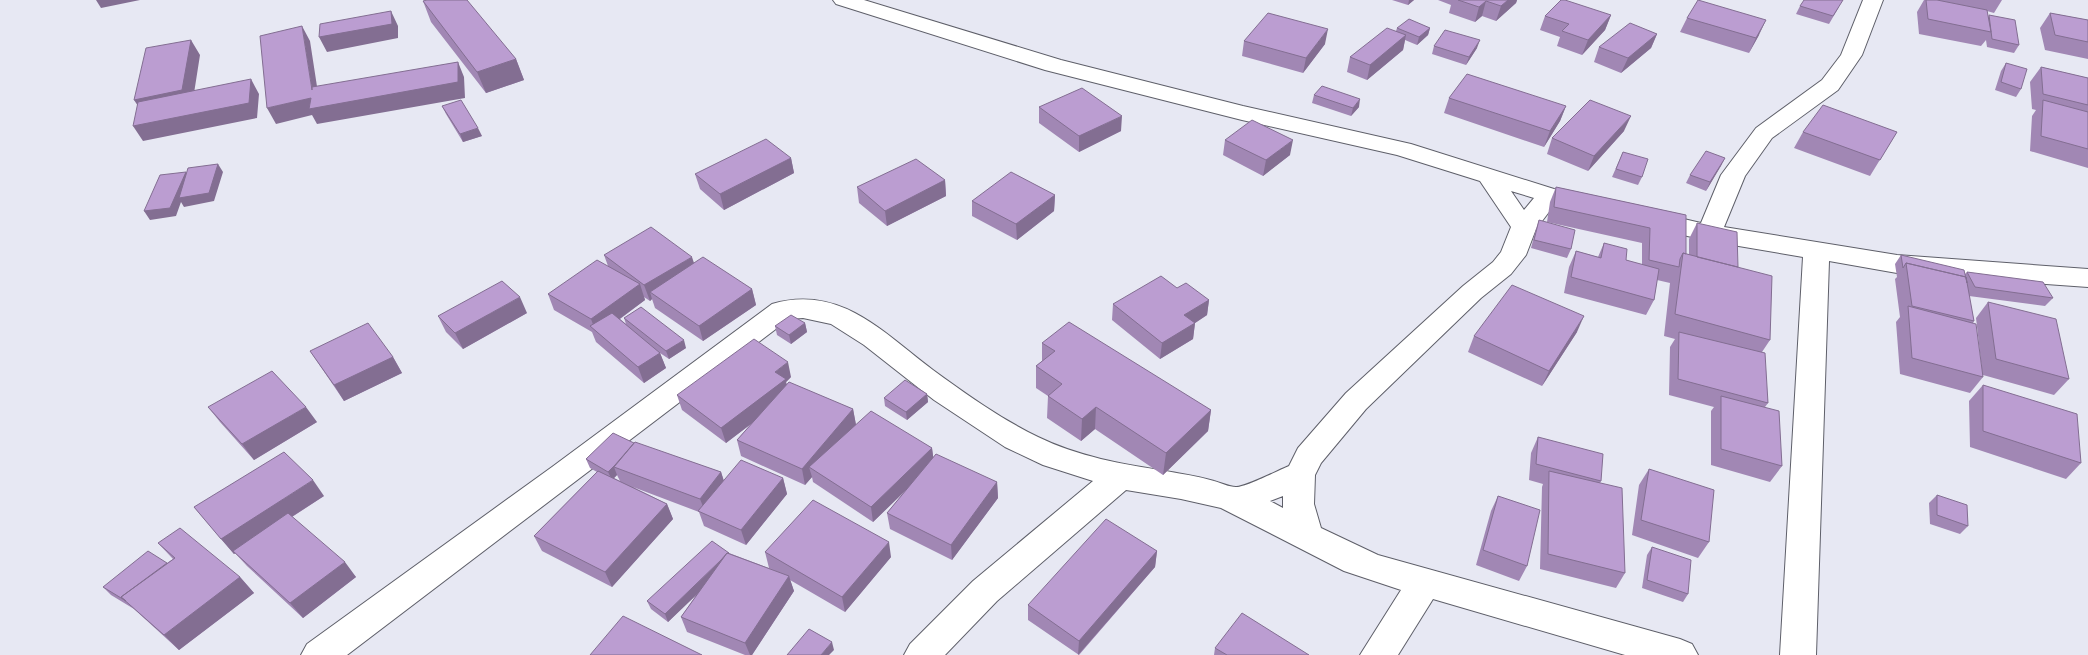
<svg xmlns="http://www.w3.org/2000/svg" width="2088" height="655" viewBox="0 0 2088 655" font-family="'Varela Round',sans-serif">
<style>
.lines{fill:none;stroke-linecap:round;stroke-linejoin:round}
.minor-casing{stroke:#5e5f69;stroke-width:2}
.minor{fill:#fff;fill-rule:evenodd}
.wall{fill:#a187b4;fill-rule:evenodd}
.shaded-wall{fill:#836e92}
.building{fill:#bb9dd1;stroke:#836e92}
</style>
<rect width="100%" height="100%" fill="#e7e8f3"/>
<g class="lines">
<defs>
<path id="minor" d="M833,0H864L1061,60L1243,106L1411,144L1554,189L1597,199L1600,204L1597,209L1588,212L1555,204L1536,229L1526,255L1511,274L1481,298L1366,409L1321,463L1315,475L1314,504L1321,528L1378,555L1680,639L1692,644L1698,655H1625L1433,599L1398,655H1360L1401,590L1344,571L1221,508L1181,499L1126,490L997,601L945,655H904L910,644L973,581L1093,481L1043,465L1005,447L934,400L864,345L831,324L803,318L789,319L347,655H301L307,644L552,467L772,304C841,284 883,333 933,370C966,394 1001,419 1038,437C1079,457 1122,464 1166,471C1182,474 1198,476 1214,481C1221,483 1229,487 1236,487C1244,488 1279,470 1289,466L1298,448L1346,393L1463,286L1493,262L1501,252L1511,227L1480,181L1397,155L1242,120L1045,70L836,4ZM1511,191L1534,198L1524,210ZM1283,496V508L1270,501Z
M1863,0H1883L1862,55L1838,90L1772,138L1745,176L1724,227L1897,255L2088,269V287L1897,273L1829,261L1816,655H1780L1803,257L1709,241L1640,225L1637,219L1640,213L1649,211L1701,223L1721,175L1756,128L1822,80L1841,55Z"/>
</defs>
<use href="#minor" class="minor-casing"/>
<use href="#minor" class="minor"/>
</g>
<path class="wall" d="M1392,0H1414L1408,5Z
M1438,0H1517L1516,3L1496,21L1482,16L1475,22L1449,13L1451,5Z
M1924,0H2002L1994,13L1987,11L1988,16L2019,45L2014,53L1987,47L1986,40L1981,46L1919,34L1917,12Z
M423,1L516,59L524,80L486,93L431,22Z
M1800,6L1839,7L1829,24L1796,14Z
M2050,13L2088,20V59L2045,50L2040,28Z
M1611,15L1605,30L1582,55L1557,46L1560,37L1540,30L1545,16Z
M1687,18L1759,35L1749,53L1680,32Z
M1397,28H1430L1428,35L1417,45L1405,40L1403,50L1367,80L1347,72L1350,57L1396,31Z
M1657,34L1651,48L1621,73L1594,62L1599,47Z
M1244,41L1325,44L1303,73L1242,56Z
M1434,46L1477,48L1466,65L1432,54Z
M2006,63L2021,89L2016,97L1995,90L2001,71Z
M2041,67L2088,78V168L2030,151L2032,116L2036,110L2032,109L2030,82Z
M1314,95L1359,107L1351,116L1312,103Z
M1449,98L1566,106L1560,121L1544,147L1444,113Z
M442,106L482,136L463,142L446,114Z
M1039,107L1121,131L1079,152L1039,123Z
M1624,131L1588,171L1547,154L1552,138Z
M1803,132H1897L1870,176L1794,148Z
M1225,140L1290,155L1263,176L1223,155Z
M1623,152L1642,177L1638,185L1612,177Z
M791,158L794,173L724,210L700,189L695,174Z
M1725,158L1706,191L1686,183L1690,175Z
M945,180L946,196L887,226L859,203L857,187Z
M1556,187L1686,215V254H1689V239L1697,223L1738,267L1770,340L1762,352L1768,403L1765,407L1782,466L1770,482L1711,465V411L1714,407L1669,395L1670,347L1675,339L1664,336L1670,283L1657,280L1654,300L1646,315L1564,293L1569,267L1576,251L1598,257L1604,243L1626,260L1642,265V243L1547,222L1550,202Z
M1055,195L1054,211L1017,240L972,216V201Z
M1539,220L1571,249L1567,258L1531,248L1536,229Z
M604,255L694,263L752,289L756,305L703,341L655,308L652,299L650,301L644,297L645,300L620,319L626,324L624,318L686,348L669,359L660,353L666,368L644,383L596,342L592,332L554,310L548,294L608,266Z
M1901,255L1965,274L1967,272L2053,298L2045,306L1969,296L1974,321L1973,323L1982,370L1976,318L1988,302L2069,379L2054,395L1983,375V377L1970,393L1900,374L1896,322L1900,317L1895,279L1897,277L1895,264Z
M1177,288L1209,300L1207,315L1195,323L1193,339L1160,359L1112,320L1113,304Z
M527,313L463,349L446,332L438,316Z
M805,323L807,332L791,344L777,335L775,326Z
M1577,332L1542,386L1468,352L1474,336Z
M1042,343L1211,410L1208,431L1163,475L1095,429L1081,441L1047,418L1048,396L1036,388V366L1042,361Z
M310,351L393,357L402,373L344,401Z
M791,377L786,382L787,385L853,409L856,425L854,427L932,448L933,457L997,482L998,498L952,560L890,529L887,513L906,490L873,522L813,482L812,477L805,485L741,456L737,440L751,424L726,443L682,410L677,395Z
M1983,385L2081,463L2066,479L1970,447L1969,401Z
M927,394L928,402L907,420L885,406L884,398Z
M208,407L317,422L254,460L220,422Z
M1538,437L1601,481L1600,483L1625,573L1616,588L1540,569L1542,487L1543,484L1529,480L1531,453Z
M634,443L721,472L724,481L783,478L787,494L746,545L704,526L699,512L633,487L667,504L673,519L612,587L542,551L534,536L597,472L590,468L586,459ZM617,475L620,481L614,478Z
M1649,469L1709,542L1698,558L1632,535L1639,485Z
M1937,495L1968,526L1960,534L1930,524L1929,503Z
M324,496L292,517L356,577L303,618L247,566L235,553L234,554L194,507Z
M1498,496L1527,566L1519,581L1476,565L1491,511Z
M158,543L240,577L254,593L179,650L134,609L111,595L103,587L167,563L173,559Z
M1652,547L1688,594L1683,602L1642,588L1647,555Z
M1157,551L1155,567L1079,655L1028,620V605Z
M765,552L891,557L845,612L790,580L794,591L752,655H745L687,632L681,617L697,594L668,622L651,609L647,601L729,553L774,570L769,568Z
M1215,648L1309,655H1214Z"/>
<path class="shaded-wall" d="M96,0H140L101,8Z
M1409,0H1414L1408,5Z
M1508,0H1517L1516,3L1496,21L1501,6Z
M1486,1L1482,16L1475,22L1479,7Z
M391,11L398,26V38L327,52L319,37Z
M1611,15L1605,30L1582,55L1588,40Z
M1766,20L1759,35L1749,53L1756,38Z
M302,26L310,41L320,106L312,90Z
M1430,28L1428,35L1417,45L1419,37Z
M1328,29L1325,44L1303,73L1306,58Z
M1657,34L1651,48L1621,73L1628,58Z
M1406,35L1403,50L1367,80L1370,65Z
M191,40L200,55L192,106L144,115L134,100Z
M1480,40L1477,48L1466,65L1469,57Z
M516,59L524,80L486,93L477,72Z
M458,62L464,77L465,98L317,124L312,115L276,124L267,108Z
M251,79L259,94L257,118L143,141L133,126Z
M1360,99L1359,107L1351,116L1353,108Z
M1566,106L1560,121L1544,147L1550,131Z
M1122,116L1121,131L1079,152V136Z
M1631,116L1624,131L1588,171L1594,156Z
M478,128L482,136L463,142L460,134Z
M1293,140L1290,155L1263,176L1266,160Z
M791,158L794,173L724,210L720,194Z
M1725,158L1721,166L1706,191L1710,182Z
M218,164L223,172L214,201L184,207L181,202L176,216L150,220L144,211L186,172L191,180Z
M945,180L946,196L887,226L885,211Z
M1055,195L1054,211L1017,240L1016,224Z
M692,257L697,272L650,292L652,299L650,301L644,285Z
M640,284L645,300L599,334L595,330L591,319Z
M752,289L756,305L703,341L699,326Z
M520,297L527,313L463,349L455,333Z
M1209,300L1207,315L1195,323L1193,339L1160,359L1162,343L1184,315Z
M1584,316L1577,332L1542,386L1549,371Z
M805,323L807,332L791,344L789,335Z
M684,340L686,348L669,359L666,351Z
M660,353L666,368L644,383L638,367Z
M393,357L402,373L344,401L334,385Z
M788,362L791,377L786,382L789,395L726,443L721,428L775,372Z
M927,394L928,402L907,420L906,412Z
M306,407L317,422L254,460L242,444Z
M1096,407L1095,429L1081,441L1082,419Z
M853,409L856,425L817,471L809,467L812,477L805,485L802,469Z
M1211,410L1208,431L1163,475L1166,453Z
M637,445L614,467L617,475L612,480L608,472Z
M932,448L934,463L873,522L871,507Z
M721,472L726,488L706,514L700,499Z
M783,478L787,494L746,545L741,530Z
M313,480L324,496L234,554L221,539Z
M997,482L998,498L952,560L951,545Z
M667,504L673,519L612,587L605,572Z
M889,542L891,557L845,612L842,597Z
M1157,551L1155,567L1078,655L1079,641Z
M729,553L732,561L668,622L665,614Z
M345,562L356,577L303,618L290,603Z
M789,576L794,591L752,655H750L745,643Z
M240,577L254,593L179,650L164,635Z
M832,642L834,650L829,655H821Z"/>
<path class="building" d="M427,0H467L516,59L477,72L423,1Z
M1458,0H1508L1501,6L1486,1L1479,7Z
M1561,0H1565L1611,15L1588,40L1562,31L1569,24L1545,16Z
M1698,0L1766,20L1756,38L1687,18Z
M1804,0H1843L1833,16L1800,6Z
M1926,0H1937L1987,10L1991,32L1928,19Z
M391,11L392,24L319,37L320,24Z
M1268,13L1328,29L1306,58L1244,41Z
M2050,13L2088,20V42L2055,35Z
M1989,15L2015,20L2019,45L1992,39Z
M1409,19L1430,28L1419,37L1397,28Z
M1630,23L1657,34L1628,58L1599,47Z
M302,26L312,90V87L458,62V82L309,109L311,98L267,108L260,36Z
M1387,28L1406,35L1370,65L1350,57Z
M1445,30L1480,40L1469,57L1434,46Z
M191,40L182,90L134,100L146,48Z
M2006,63L2027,69L2021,89L2001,82Z
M2041,67L2088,78V105L2043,94Z
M1467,74L1566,106L1550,131L1449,98Z
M251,79L249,103L133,126L138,102Z
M1322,86L1360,99L1353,108L1314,95Z
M1082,88L1122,116L1079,136L1039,107Z
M461,100L478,128L460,134L442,106Z
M1590,100L1631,116L1594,156L1552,138Z
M2043,100L2088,112V149L2041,136Z
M1823,105L1897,132L1880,160L1803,132Z
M1252,120L1293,140L1266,160L1225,140Z
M766,139L791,158L720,194L695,174Z
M1706,151L1725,158L1710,182L1690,175Z
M1623,152L1648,159L1642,177L1616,169Z
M916,159L945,180L885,211L857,187Z
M218,164L209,193L179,198L188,168Z
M186,172L170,208L144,211L160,175Z
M1011,172L1055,195L1016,224L972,201Z
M1556,187L1686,215V254L1683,253L1680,259L1679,267L1649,260L1650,228L1554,207Z
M1539,220L1575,230L1571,249L1534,240Z
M1697,223L1737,232L1738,267L1697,257Z
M651,227L692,257L644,285L604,255Z
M1604,243L1627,249L1626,260L1659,269L1654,300L1571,277L1576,251L1601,258Z
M1683,253L1772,276L1770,340L1675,314Z
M1901,255L1964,270L1967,283L1966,277L1906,263L1903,268Z
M703,257L752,289L699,326L650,292Z
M597,260L640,284L591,319L548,294Z
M1906,263L1966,277L1974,321L1912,306Z
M1967,272L2043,282L2053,298L1975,287Z
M1161,276L1177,288L1186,283L1209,300L1184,315L1195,323L1162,343L1113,304Z
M502,281L520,297L455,333L438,316Z
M1512,285L1584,316L1549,371L1474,336Z
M1988,302L2056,319L2069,379L1996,359Z
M1908,306L1976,324L1983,377L1912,358Z
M641,307L684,340L666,351L624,318Z
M612,313L660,353L638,367L590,326Z
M791,315L805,323L789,335L775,326Z
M1069,322L1211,410L1166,453L1096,407L1082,419L1048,396L1062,384L1036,366L1055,351L1042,343Z
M368,323L393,357L334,385L310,351Z
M1679,332L1765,353L1768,403L1678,379Z
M754,339L788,362L775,372L786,379L721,428L677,395Z
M272,371L306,407L242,444L208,407Z
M905,380L927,394L906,412L884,398Z
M789,382L853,409L802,469L737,440Z
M1983,385L2077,414L2081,463L1983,431Z
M1721,396L1779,411L1782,466L1721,449Z
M871,411L932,448L871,507L809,467Z
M613,433L634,443L615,465L608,472L586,459Z
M1538,437L1603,454L1601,481L1536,464Z
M635,442L721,472L700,499L614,467Z
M284,452L313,480L221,539L194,507Z
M936,454L997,482L951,545L887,513Z
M741,460L783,478L741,530L698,511Z
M1649,469L1714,490L1709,542L1641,520Z
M598,471L667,504L605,572L534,536Z
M1549,471L1622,488L1625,573L1548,554Z
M1937,495L1967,505L1968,526L1937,515Z
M1498,496L1540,510L1527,566L1483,550Z
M813,500L889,542L842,597L765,552Z
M288,513L345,562L290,603L233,551Z
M1106,519L1157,551L1079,641L1028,605Z
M180,528L240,577L164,635L121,597L175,558L158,543Z
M712,541L729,553H727L721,560L665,614L647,601Z
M1652,547L1691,560L1688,594L1647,580Z
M148,551L167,563L121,597L126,601L103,587Z
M727,553L789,576L745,643L681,617Z
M1242,613L1309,655H1227L1215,648Z
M623,616L702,655H590Z
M809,629L832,642L821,655H787Z"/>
</svg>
